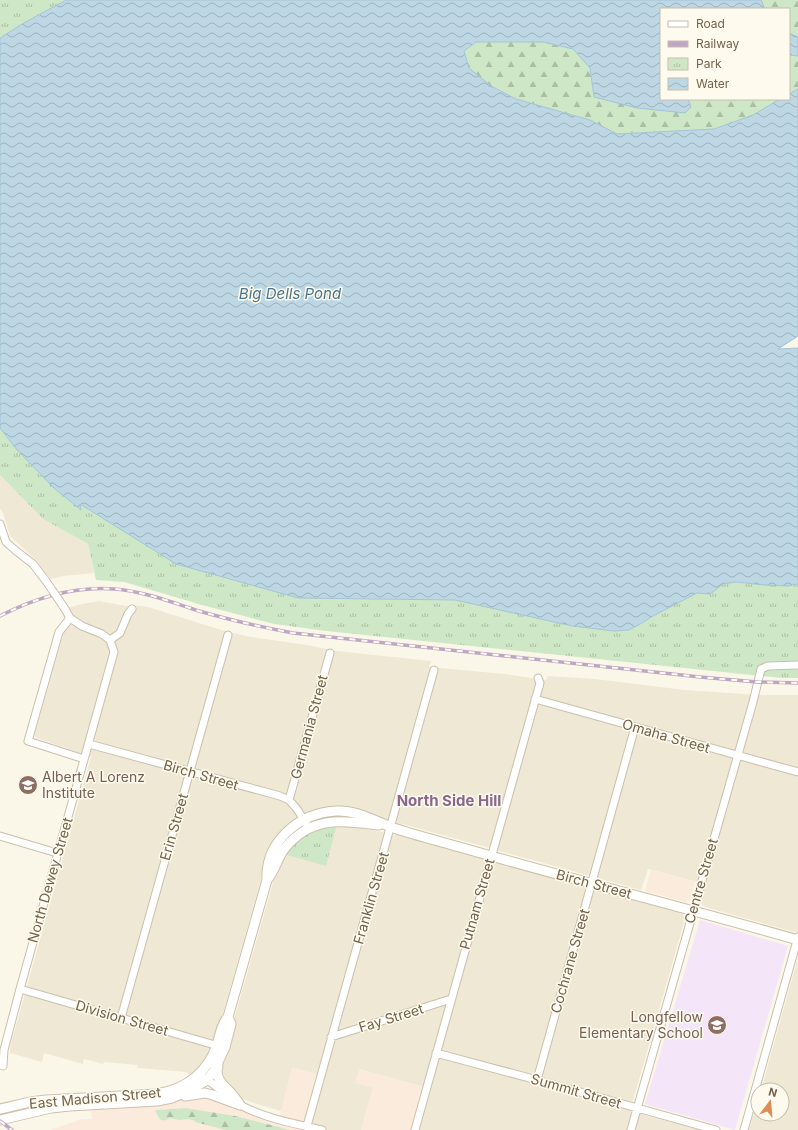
<svg xmlns="http://www.w3.org/2000/svg" width="798" height="1130" viewBox="0 0 798 1130" font-family="Inter,sans-serif">
<style>
.residential{fill:#efe8d4}
.commercial{fill:#fbebdd}
.education{fill:#f4e5f8}
.forest{fill:url(#forest-firs)}
.park{fill:url(#park-tufts)}
.water{fill:url(#water-waves);stroke:#a4c4d5}
.lines{fill:none;stroke-linecap:round;stroke-linejoin:round}
.minor-casing{stroke:#cabfac;stroke-width:9}
.secondary-casing{stroke:#cdc0aa;stroke-width:11}
.minor{stroke:#fff;stroke-width:7}
.secondary{stroke:#fff;stroke-width:9}
.rail-casing{stroke:#bda7c5;stroke-width:3.5}
.rail{stroke:#fefbee;stroke-width:2;stroke-dasharray:6;stroke-linecap:butt}
.minor-bridge-casing{stroke:#cabfac;stroke-width:9;stroke-linecap:butt}
.minor-bridge{stroke:#fff;stroke-width:7}
.labels{text-anchor:middle;stroke-width:3;stroke-linejoin:round;paint-order:stroke}
.street-label{font-size:14px;fill:#74624d;stroke:#fefbee}
.education-label{font-size:14px;fill:#785e54;stroke:#fefbee;text-anchor:start}
.water-label{font-size:15px;font-style:italic;fill:#4c758c;stroke:#fefbee}
.neighbourhood-label{font-size:15px;font-weight:bold;fill:#8a668f;stroke:#fefbee}
</style>
<defs>
<pattern id="forest-firs" width="22" height="20" patternUnits="userSpaceOnUse"><rect width="22" height="20" fill="#cee8c7"/><path d="M5 1l3.5 6h-7zM16 11l3.5 6h-7z" fill="#acbfa4"/></pattern>
<pattern id="park-tufts" width="24" height="20" patternUnits="userSpaceOnUse"><rect width="24" height="20" fill="#cee8c7"/><path d="M3 7l-1-3M5 7V3M7 7l1-3M15 17l-1-3M17 17v-4M19 17l1-3" fill="none" stroke="#acbfa4"/></pattern>
<pattern id="water-waves" width="16" height="10" patternUnits="userSpaceOnUse"><rect width="16" height="10" fill="#bdd7e4"/><path d="M0 5q4-4 8 0t8 0" fill="none" stroke="#9eb2bb"/></pattern>
</defs>
<rect width="100%" height="100%" fill="#fbf7e8"/>
<path class="residential" d="M0,475L43,519L88,544L94,573L64,576L51,579L36,560L10,536L3,513L1,509L0,510Z
M99,601L126,606L133,605L148,607L221,630L251,637L307,645L337,651L431,661L429,667L505,674L546,680L548,676L595,679L685,690L759,695H798V933L705,907L702,905L700,902L705,884L648,869L641,890L359,812L347,809L292,824L266,862L218,1031L210,1055L192,1077L187,1072L137,1068L138,1065L104,1062L103,1064L84,1059L83,1064L44,1053L42,1062L10,1053V1049L12,1040L91,757L37,738L35,737V733L64,632L65,628L67,608L82,604Z
M337,824L347,825L416,839L677,911L683,914L685,918L683,926L630,1111L699,1130H419L431,1089L359,1069L373,1088L361,1130H322L281,1111L253,1103L239,1097L224,1082L219,1072L278,865L284,854Z
M798,957V1130H749L758,1099V1114H782V1090H761Z"/>
<path class="commercial" d="M651,870L695,882L691,898L689,901L685,902L645,891Z
M292,1067L321,1075L307,1126L322,1130H50L81,1119H92L90,1105L196,1094L279,1119Z
M359,1069L427,1088L415,1130H361L373,1088L355,1083Z"/>
<path class="education" d="M700,920L788,946L735,1130L645,1104Z"/>
<path class="forest" d="M761,0H798V37L789,33V9H765Z
M476,42H543L573,49L590,68L594,97L691,107L688,99H780L753,115L714,129L617,134L590,120L516,99L491,86L469,68L464,51Z
M789,55L798,56V89L789,94Z
M186,1108L235,1116L290,1130H226L195,1122V1121L189,1119L179,1120L170,1118C160,1124 159,1118 155,1110Z"/>
<path class="park" d="M0,0H66L22,24L0,38Z
M0,428L17,450L54,488L81,510L80,503L298,598L455,600L572,626L614,631L629,630L642,623L653,616L697,593L710,594L723,584L736,582L765,585L788,586L798,584V678H782L326,631L274,624L202,605L124,582L96,580L88,544L43,519L0,475Z
M337,824L326,866L284,854L288,849L311,830Z"/>
<path class="water" d="M66,0H761L765,9H661V99H688L691,107L685,113L637,108L594,97L590,68L573,49L543,42H476L464,51L469,68L491,86L516,99L590,120L617,134L714,129L753,115L780,99H789V94L798,89V336L778,349L798,348V584L788,586L765,585L736,582L723,584L710,594L697,593L653,616L642,623L629,630L614,631L572,626L455,600L298,598L176,564L80,504L81,510L54,488L17,450L0,428V38L22,24Z
M789,33L798,37V56L789,55Z"/>
<g class="lines">
<defs>
<path id="minor" d="M0,524L6,542L15,550L33,564L46,581
M65,609L70,618L82,626L102,634L110,640
M70,618L59,632L28,741L84,759
M110,640L120,633L128,614L132,609
M535,699L798,772
M89,744L280,796L289,800L297,809L309,828
M289,800L330,653
M0,836L57,853
M20,989L222,1047
M121,1018L228,635
M331,1037L451,999
M436,1053L537,1080L716,1130
M3,1066L4,1050L20,989L114,652L110,640
M205,1078L240,1105C264,1118 296,1124 322,1130
M537,1080L635,727
M307,1126L434,670
M415,1130L540,683L538,678
M631,1130L753,702L761,669L768,666L798,665
M744,1130L798,937"/>
<path id="secondary" d="M267,880C275,871 277,858 285,848C312,815 342,821 379,825
M218,1066C214,1079 224,1085 232,1094C235,1098 238,1101 240,1105
M185,1096L205,1093L213,1095L240,1105
M0,1109L30,1102L46,1100L157,1094C185,1089 207,1074 217,1045C220,1035 221,1025 228,1017L267,880C265,842 299,813 336,811C356,810 373,820 391,827C414,835 439,841 463,848C574,880 687,908 798,940
M0,1120L51,1108L70,1106L157,1101L172,1098L188,1091L207,1080L214,1071L225,1047L231,1024L228,1017"/>
</defs>
<use href="#minor" class="minor-casing"/>
<use href="#secondary" class="secondary-casing"/>
<use href="#minor" class="minor"/>
<use href="#secondary" class="secondary"/>
<defs>
<path id="rail" d="M0,616C35,598 74,586 114,589C143,591 171,602 199,611C230,620 261,627 293,633L700,677L757,682L798,683
M0,1121L12,1130"/>
</defs>
<use href="#rail" class="rail-casing"/>
<use href="#rail" class="rail"/>
<defs>
<path id="minor-bridge" d="M46,581L65,609"/>
</defs>
<use href="#minor-bridge" class="minor-bridge-casing"/>
<use href="#minor-bridge" class="minor-bridge"/>
</g>
<defs>
<symbol id="school-disc" viewBox="-11 -11 22 22"><circle r="9.5" fill="#8d6e63" stroke="#fefbee"/><path d="M0-5L7-2L0 1L-7-2ZM-4 1L0 2.5L4 1V4Q0 6-4 4Z" fill="#fff"/></symbol>
</defs>
<g fill-rule="evenodd">
<use href="#school-disc" x="17" y="774" width="22" height="22"/>
<use href="#school-disc" x="706" y="1014" width="22" height="22"/>
</g>
<g class="labels">
<g class="street-label">
<text transform="translate(309 727) rotate(-75)" y="5">Germania Street</text>
<text transform="translate(666 736) rotate(16)" y="5">Omaha Street</text>
<text transform="translate(201 775) rotate(16)" y="5">Birch Street</text>
<text transform="translate(174 827) rotate(-74)" y="5">Erin Street</text>
<text transform="translate(50 880) rotate(-74)" y="5">North Dewey Street</text>
<text transform="translate(701 881) rotate(-74)" y="5">Centre Street</text>
<text transform="translate(594 884) rotate(15)" y="5">Birch Street</text>
<text transform="translate(371 898) rotate(-74)" y="5">Franklin Street</text>
<text transform="translate(477 904) rotate(-74)" y="5">Putnam Street</text>
<text transform="translate(570 961) rotate(-74)" y="5">Cochrane Street</text>
<text transform="translate(122 1018) rotate(16)" y="5">Division Street</text>
<text transform="translate(391 1018) rotate(-17)" y="5">Fay Street</text>
<text transform="translate(576 1091) rotate(16)" y="5">Summit Street</text>
<text transform="translate(95 1098) rotate(-5)" y="5">East Madison Street</text>
</g>
<g class="education-label">
<text x="42" y="782">Albert A Lorenz<tspan x="42" dy="16">Institute</tspan></text>
<text x="703" y="1022" text-anchor="end">Longfellow<tspan x="703" dy="16">Elementary School</tspan></text>
</g>
<g class="water-label">
<text x="290" y="299">Big Dells Pond</text>
</g>
<g class="neighbourhood-label">
<text x="449" y="806">North Side Hill</text>
</g>
</g>
<rect x="660" y="8" width="130" height="92" fill="#fefbee" stroke="#c7beae"/>
<rect x="668" y="21" width="20" height="6" fill="#ffffff" stroke="#c7beae"/>
<text x="696" y="28" font-size="12" fill="#74624d">Road</text>
<rect x="668" y="41" width="20" height="6" fill="#bda7c5" stroke="#c7beae"/>
<text x="696" y="48" font-size="12" fill="#74624d">Railway</text>
<rect x="668" y="58" width="20" height="12" fill="url(#park-tufts)" stroke="#c7beae"/>
<text x="696" y="68" font-size="12" fill="#74624d">Park</text>
<rect x="668" y="78" width="20" height="12" fill="url(#water-waves)" stroke="#c7beae"/>
<text x="696" y="88" font-size="12" fill="#74624d">Water</text>
<g transform="translate(770 1102) rotate(16)"><circle r="19" fill="#fefbee" stroke="#c7beae"/>
<path d="M0-3L7 15L0 10L-7 15Z" fill="#dd8e56"/>
<text y="-6" font-size="11" font-weight="bold" text-anchor="middle" fill="#74624d">N</text>
</g>
</svg>
